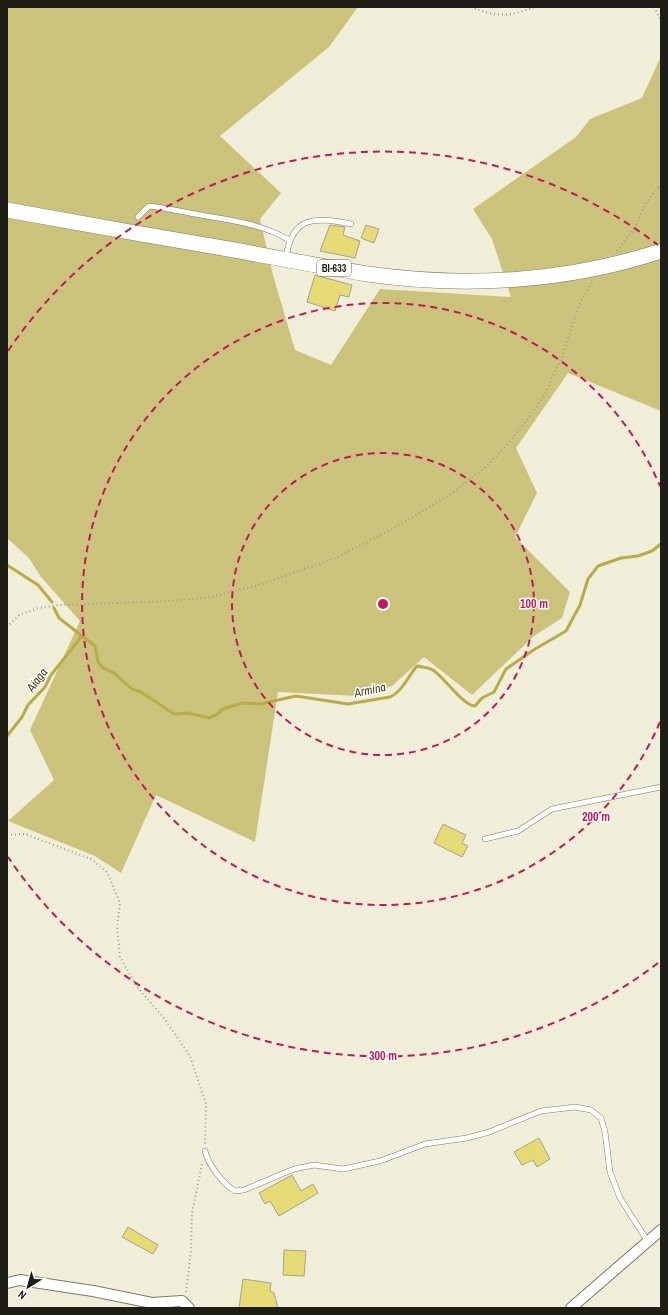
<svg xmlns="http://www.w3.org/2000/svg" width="668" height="1315" viewBox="0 0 668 1315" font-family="'Archivo Narrow',sans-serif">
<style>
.green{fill:#cbc37c}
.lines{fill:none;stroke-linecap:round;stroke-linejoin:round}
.stream{stroke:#b8ac48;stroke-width:3}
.building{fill:#e5da76;stroke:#a5a38e}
.service-casing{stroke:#7c7a67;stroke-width:6}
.minor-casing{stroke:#7c7a67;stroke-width:12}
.primary-casing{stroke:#7c7a67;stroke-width:16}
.path{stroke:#9d9c8c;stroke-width:2;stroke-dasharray:1 3;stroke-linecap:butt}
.service{stroke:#fff;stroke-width:5}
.minor{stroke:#fff;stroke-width:10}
.primary{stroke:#fff;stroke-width:15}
.ring{fill:none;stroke:#c2185b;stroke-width:2;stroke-dasharray:7 5}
.labels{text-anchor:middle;stroke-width:3;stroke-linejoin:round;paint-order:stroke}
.shield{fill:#fff;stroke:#62615c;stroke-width:1}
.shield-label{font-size:10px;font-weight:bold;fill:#1e1d16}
.water-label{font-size:12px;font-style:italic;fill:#464117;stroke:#fff}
.centre{fill:#c2185b;stroke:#fff;stroke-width:2}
.ring-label{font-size:12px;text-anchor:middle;font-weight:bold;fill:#c2185b;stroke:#fff;stroke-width:3;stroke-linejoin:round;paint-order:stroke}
</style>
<rect width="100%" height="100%" fill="#f0eed8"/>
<path class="green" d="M7,7H358L329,47L220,136L281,193L260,219L273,275L295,350L331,365L380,289L511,297L492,239L473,209L576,137L590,119L642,98L661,56V411L568,373L516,448L537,493L515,537L570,592L562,618L534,636L472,695L424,657L392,686L358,696L278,692L255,842L156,795L121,873L95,856L8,821L54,780L30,730L80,621L41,577L29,558L7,538Z"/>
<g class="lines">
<path class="stream" d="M7,565L38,585L52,602
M54,608L59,618L95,646L98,662L103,668L114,673L132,689L141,692L174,714L188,713L209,718L216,715L223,709L242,703L260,704L296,696L348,704L390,697C402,692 409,675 417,666C422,667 428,667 433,670C444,677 463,706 475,706L482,698L494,692L506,669L535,649L566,631L580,605L588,579L598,566L621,558L638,556L652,551L661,544
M7,736L22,717L28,705L45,687L51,675L82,636"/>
</g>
<path class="building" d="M330,225L345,227L343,235L360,241L355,258L320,251Z
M366,225L379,229L374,243L361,238Z
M315,275L352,285L349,297L340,295L335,311L307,302Z
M443,824L466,835L462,843L468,846L462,857L434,843Z
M539,1138L550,1159L537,1167L533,1160L522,1165L514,1152Z
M292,1175L301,1191L313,1184L318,1193L279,1216L270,1201L265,1204L259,1193Z
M128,1227L158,1245L153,1254L122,1237Z
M284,1250L306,1251L304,1276L283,1275Z
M243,1279L271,1283L270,1291L274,1293L278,1308H239Z"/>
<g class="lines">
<defs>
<path id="service" d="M138,217L149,206C165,208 179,211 195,214C227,220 261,223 289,240
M286,258C292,215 315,217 351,224
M485,839L518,831L552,809L661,787
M205,1151C208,1164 223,1184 235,1191L244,1190L294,1169L314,1165L343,1169L380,1161L425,1144L467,1138L489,1132L541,1111L575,1107L591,1110L601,1118L605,1132L610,1172L620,1198L648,1242"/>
<path id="minor" d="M7,1283L20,1280L93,1291L152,1303L182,1301L189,1308
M571,1308L661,1230"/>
<path id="primary" d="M7,210C85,224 162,238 240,251C283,259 325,267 368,274C465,288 568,282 661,251"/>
</defs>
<use href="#service" class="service-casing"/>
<use href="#minor" class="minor-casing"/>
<use href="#primary" class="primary-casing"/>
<path class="path" d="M471,7C496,17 509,17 534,7
M654,7L661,20
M617,251L635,228L645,204L661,184
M7,627L19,615L38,608L61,605L171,601L210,597L263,584L340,556L396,527L452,493L488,465L513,438L541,401L561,360L579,305L593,281
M7,835L25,834L91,859L107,872L120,903L117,927L120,957L137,987L164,1018L190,1056L206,1104L205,1144
M186,1292L191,1251L192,1213L202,1164"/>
<use href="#service" class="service"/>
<use href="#minor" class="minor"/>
<use href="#primary" class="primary"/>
</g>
<g class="ring">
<circle cx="383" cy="604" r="151"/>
<path d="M660 722A301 301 0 1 1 660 486"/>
<path d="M658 963A452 452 0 0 1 8 857M8 351A452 452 0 0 1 658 245"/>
</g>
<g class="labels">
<rect class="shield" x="317" y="260" width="34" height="16" rx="3"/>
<g class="shield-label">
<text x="334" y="272">BI-633</text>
</g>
<g class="water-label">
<text transform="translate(37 680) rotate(-53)" y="4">Aiaga</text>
<text transform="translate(370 690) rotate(-12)" y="4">Armina</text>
</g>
</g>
<circle cx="383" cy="604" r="6" class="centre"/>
<g class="ring-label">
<text x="534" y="608">100 m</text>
<text x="596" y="821">200 m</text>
<text x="383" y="1060">300 m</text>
</g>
<rect width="668" height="1315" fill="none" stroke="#1e1d16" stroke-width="16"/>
<g transform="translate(28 1287) rotate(217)" stroke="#ffffff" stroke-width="3" paint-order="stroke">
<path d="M0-3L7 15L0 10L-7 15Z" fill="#1e1d16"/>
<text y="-6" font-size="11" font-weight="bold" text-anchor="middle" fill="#1e1d16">N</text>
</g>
</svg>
